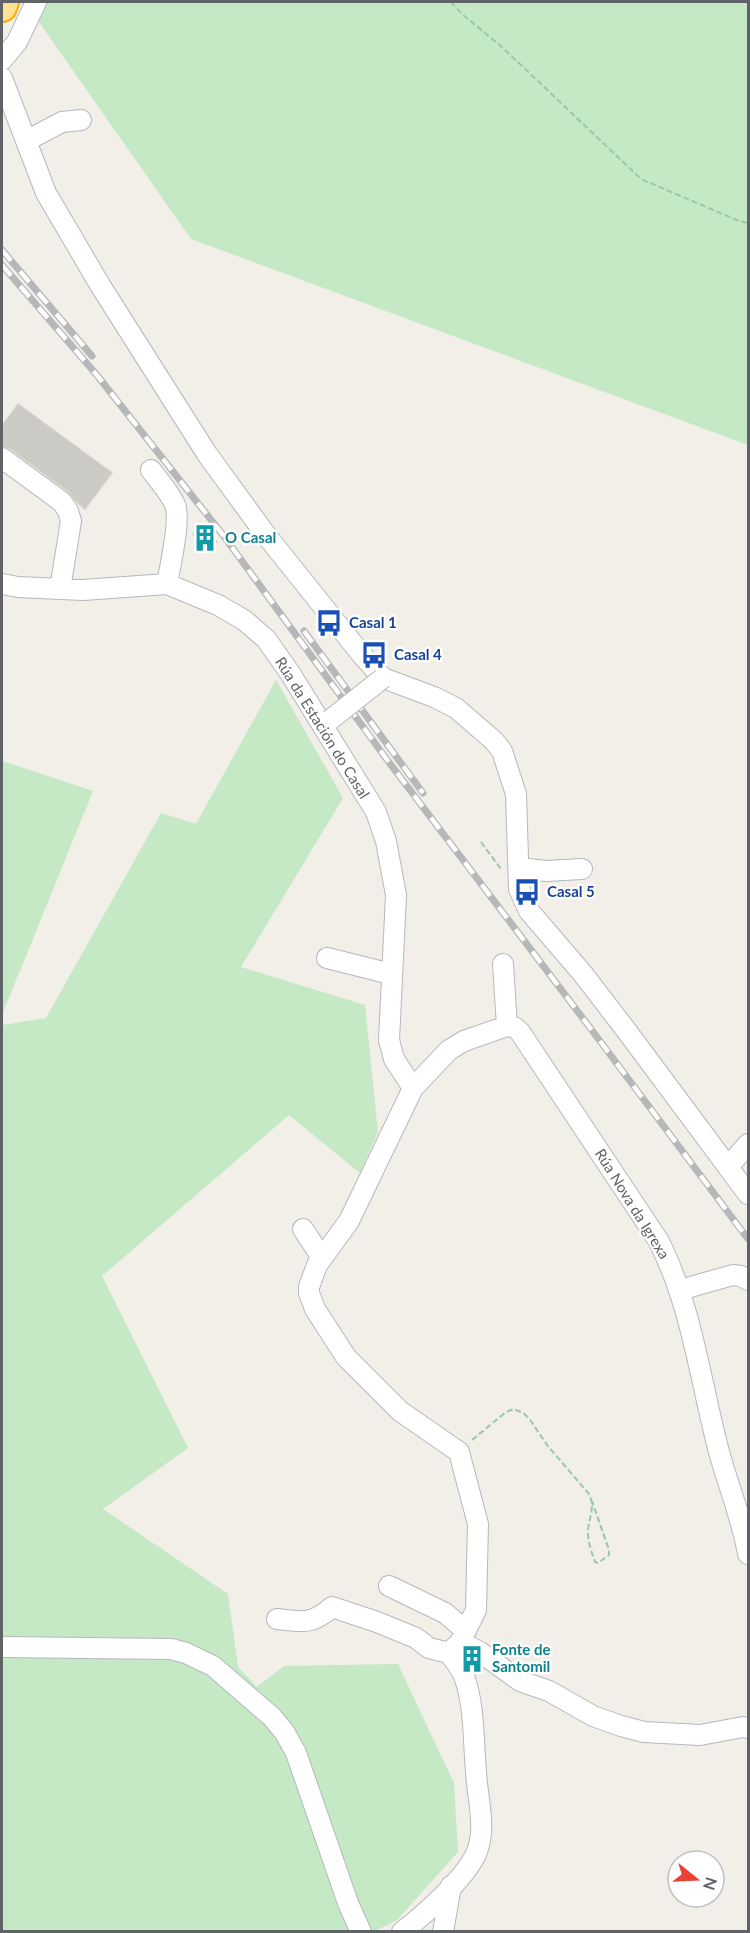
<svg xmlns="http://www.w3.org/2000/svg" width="750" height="1933" viewBox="0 0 750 1933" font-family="Lato,sans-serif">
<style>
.green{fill:#c5e8c5}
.building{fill:#cccac5;stroke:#d6d1c6;stroke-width:1.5}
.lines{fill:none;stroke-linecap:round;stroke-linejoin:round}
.minor-casing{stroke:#b5b8bc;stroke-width:22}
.highway-casing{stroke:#f9ab00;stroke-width:32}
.path{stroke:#9cc7a9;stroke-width:2;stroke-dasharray:6 3;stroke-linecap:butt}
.minor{stroke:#fff;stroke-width:20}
.highway{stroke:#fde293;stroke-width:28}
.rail-casing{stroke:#b6b7b8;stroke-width:7}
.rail{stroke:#fff;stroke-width:4.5;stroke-dasharray:14;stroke-linecap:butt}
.minor-bridge-casing{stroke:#b5b8bc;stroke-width:22;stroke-linecap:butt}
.minor-bridge{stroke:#fff;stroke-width:20}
.labels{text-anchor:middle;stroke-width:4.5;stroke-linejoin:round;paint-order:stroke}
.culture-label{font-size:15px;font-weight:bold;fill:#0d838f;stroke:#fff;text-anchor:start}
.transit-label{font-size:15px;font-weight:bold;fill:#164399;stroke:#fff;text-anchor:start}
.street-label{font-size:15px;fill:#5f6368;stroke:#fff}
</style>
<rect width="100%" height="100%" fill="#f1efe8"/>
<path class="green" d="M25,2H748V445L191,239Z
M276,680L343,798L241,967L365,1005L378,1132L360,1173L289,1115L102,1276L188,1448L103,1509L228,1594L238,1667L257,1687L284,1666L398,1664L454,1783L458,1852L397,1920L375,1931L2,1932V1025L46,1018L161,813L196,824Z
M2,761L93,791L2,1015Z"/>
<path class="building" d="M18,404L112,473L85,509L77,502L69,492L9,448L2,446V426Z
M205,525L217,542L204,551L193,534Z"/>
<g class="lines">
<defs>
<path id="minor" d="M2,60L17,42L36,2
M2,78L46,193L100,285L207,454L266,535L362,655L383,678L434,697L456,708L494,741L502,751L516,794L519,889L529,911L583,974L626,1030L748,1194
M26,141L62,122L81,120
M2,458L62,502L68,511L71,521L60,589
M151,470C158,480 171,494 175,505C181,519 170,567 167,584
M2,584L18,587L83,590L167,584L218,605L244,620L266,639L290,673L376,812L386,841L396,895L389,1040L394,1059L413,1088
M519,868L546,871L582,869
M327,958L391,974
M503,964L507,1026
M728,1167L748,1144
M303,1229L322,1258
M680,1290L733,1275L741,1276L748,1280
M389,1586L445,1613L466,1631
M277,1619C302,1622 312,1625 332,1607L377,1622L416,1638L429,1648L449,1653C454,1660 461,1668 464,1676C475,1707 473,1739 476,1771C477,1799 488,1830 475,1856C463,1880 424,1915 402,1932
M460,1642L476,1610L478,1524L459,1452L400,1411L346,1357L315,1309L309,1293V1287L317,1265L349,1221L413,1088L449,1050L464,1041L507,1026L514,1027L520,1032L658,1240C691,1303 700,1379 718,1448C727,1483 742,1518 748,1554
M2,1647L171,1649L186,1653L213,1666L272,1717L285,1733L296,1753L348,1903L361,1932
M451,1651L460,1642L480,1652L520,1681L549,1691L593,1716L621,1726L644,1732L700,1735L743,1727L748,1728
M443,1932L451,1886"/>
<path id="highway" d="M2,7L4,2"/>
</defs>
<use href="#minor" class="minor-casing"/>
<use href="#highway" class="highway-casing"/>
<path class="path" d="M451,2L462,14L502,47L641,179L739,221L748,223
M481,842L501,869
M472,1440L506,1412L514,1409L523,1413L529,1418L547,1445L589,1494C596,1508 588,1519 588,1533C588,1543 592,1553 595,1562L598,1563L609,1555V1550L592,1501"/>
<use href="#minor" class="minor"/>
<use href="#highway" class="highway"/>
<defs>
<path id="rail" d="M2,250L92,356
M2,265L96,374L223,535L385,757L591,1029L748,1239
M304,631L423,793"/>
</defs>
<use href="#rail" class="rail-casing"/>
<use href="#rail" class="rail"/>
<defs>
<path id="minor-bridge" d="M330,720L383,678"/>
</defs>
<use href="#minor-bridge" class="minor-bridge-casing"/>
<use href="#minor-bridge" class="minor-bridge"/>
</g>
<defs>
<symbol id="building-bare" viewBox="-9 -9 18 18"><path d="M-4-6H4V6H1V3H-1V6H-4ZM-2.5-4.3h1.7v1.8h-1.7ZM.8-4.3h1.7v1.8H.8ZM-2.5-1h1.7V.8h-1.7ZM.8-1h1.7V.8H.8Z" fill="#0f9aa8" stroke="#fff" stroke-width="2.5" paint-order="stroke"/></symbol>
<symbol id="bus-bare" viewBox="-9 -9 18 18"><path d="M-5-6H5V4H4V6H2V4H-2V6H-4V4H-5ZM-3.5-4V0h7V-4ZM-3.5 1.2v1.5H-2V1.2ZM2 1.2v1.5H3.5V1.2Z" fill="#1a4fb4" stroke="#fff" stroke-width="2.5" paint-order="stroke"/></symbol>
</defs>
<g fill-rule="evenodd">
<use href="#building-bare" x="186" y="519" width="38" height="38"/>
<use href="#bus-bare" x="310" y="604" width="38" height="38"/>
<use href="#bus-bare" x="355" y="636" width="38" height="38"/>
<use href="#bus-bare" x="508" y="873" width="38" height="38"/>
<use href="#building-bare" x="453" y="1640" width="38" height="38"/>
</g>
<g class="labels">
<g class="culture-label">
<text x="225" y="543">O Casal</text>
<text x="492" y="1655">Fonte de<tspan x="492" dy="17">Santomil</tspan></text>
</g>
<g class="transit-label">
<text x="349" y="628">Casal 1</text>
<text x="394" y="660">Casal 4</text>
<text x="547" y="897">Casal 5</text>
</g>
<g class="street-label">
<text transform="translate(322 728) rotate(58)" y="5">Rúa da Estación do Casal</text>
<text transform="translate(632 1204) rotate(58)" y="5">Rúa Nova da Igrexa</text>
</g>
</g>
<rect width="750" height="1933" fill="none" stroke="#5f6368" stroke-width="6"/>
<g transform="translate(696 1879) rotate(108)"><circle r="28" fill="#ffffff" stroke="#bfc1c3" stroke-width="1.5"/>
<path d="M0-4.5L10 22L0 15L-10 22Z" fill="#ea4335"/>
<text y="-9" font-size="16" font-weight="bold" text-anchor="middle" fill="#5f6368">N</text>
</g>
</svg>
